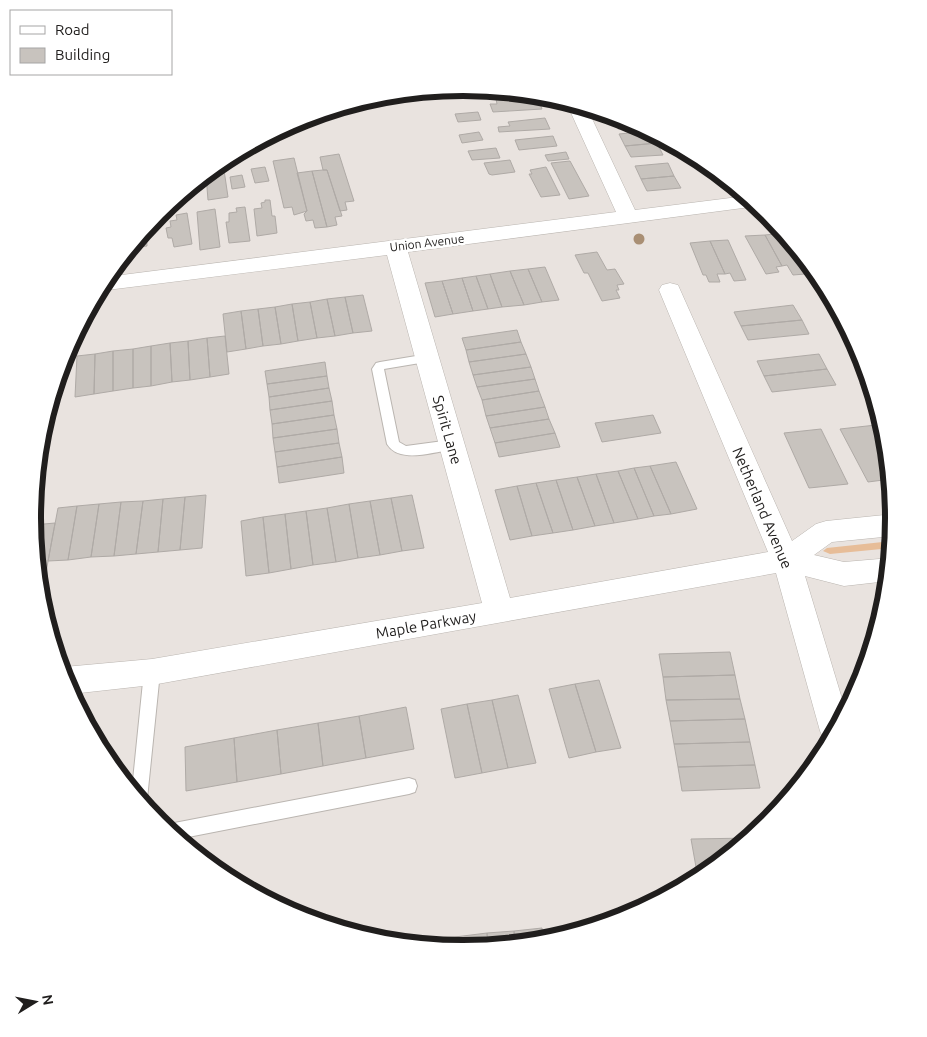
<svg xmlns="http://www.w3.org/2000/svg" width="927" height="1037" viewBox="0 0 927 1037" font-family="Ubuntu,sans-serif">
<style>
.green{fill:#e7bd98}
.building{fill:#c8c3be;stroke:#afaaa6}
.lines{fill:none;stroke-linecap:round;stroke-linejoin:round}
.service-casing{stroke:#bab5b0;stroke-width:2}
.minor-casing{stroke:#bab5b0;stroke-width:1}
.service{fill:#fff;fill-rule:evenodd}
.minor{fill:#fff;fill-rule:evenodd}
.tree{fill:#a98f74}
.labels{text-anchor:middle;stroke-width:5;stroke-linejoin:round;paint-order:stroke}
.far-street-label{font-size:12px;fill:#201e1d;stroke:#fff}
.street-label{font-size:15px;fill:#201e1d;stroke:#fff}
.rim{fill:none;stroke:#201e1d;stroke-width:6}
</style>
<rect width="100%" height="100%" fill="#e9e3df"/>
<path class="green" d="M892,541V548L830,554L823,551L827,548Z"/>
<path class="building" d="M537,96L542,109L493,112L490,104H497L496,99Z
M478,112L481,120L458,122L455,114Z
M545,118L550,129L499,132L498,127L510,126L508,122Z
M621,118L629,120L641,127L618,129L613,119Z
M649,131L657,143L625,146L619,134Z
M479,132L483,140L462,143L459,135Z
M553,136L557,146L519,150L515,140Z
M657,143L663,155L631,157L625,146Z
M496,148L500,158L472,160L468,151Z
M566,152L569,159L548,161L545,155Z
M339,154L354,201L345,202L347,210L340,211L327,170H323L320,157Z
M294,158L307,211L294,215L292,207L284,208L273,161Z
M510,160L515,172L492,175L489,174L484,163Z
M570,161L589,196L569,199L551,163Z
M668,163L674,176L641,179L635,166Z
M265,167L269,181L255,183L251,169Z
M546,167L560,195L541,197L529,174H532L530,170Z
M224,170L228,197L208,200L206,175L210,172Z
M323,170H327L342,216L335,217L337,225L327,227L312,171Z
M312,171L327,227L315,228L313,220L306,221L304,214L307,211L297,173Z
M242,175L245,187L232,189L230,177Z
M674,176L681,188L647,191L641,179Z
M265,200H270L272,216H275L277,233L257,236L254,209L262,208L261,203L265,202Z
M245,207L250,241L229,243L226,222H229V213L237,212L236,208Z
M215,209L220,247L200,250L197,212Z
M187,213L192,244L174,247L172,238H168L166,228L171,227L170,221L177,220L176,215Z
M146,229L147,246L131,248Z
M784,233L801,264L799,265L805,274L793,275L787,265L782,266L765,235Z
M765,235L782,266L776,267L779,272L766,274L745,236Z
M728,240L746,280L734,281L730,273L725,274L710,241Z
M710,241L725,274H717L720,282H709L706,275H703L690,243Z
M597,252L607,270L615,269L624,284L617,285L619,290H616L620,298L602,301L588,273H584L575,255Z
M545,267L559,300L542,302L528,269Z
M528,269L542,302L524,305L510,271Z
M510,271L524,305L502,307L490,274Z
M490,274L502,307L488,309L476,276Z
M476,276L488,309L473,311L462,278Z
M462,278L473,311L453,314L442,281Z
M442,281L453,314L435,317L425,283Z
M363,295L372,331L353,333L345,297Z
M345,297L353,333L335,336L327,299Z
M327,299L335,336L317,338L310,302Z
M310,302L317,338L298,341L292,304Z
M292,304L298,341L281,344L275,307Z
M793,305L802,320L741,326L734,312Z
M275,307L281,344L263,346L258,309Z
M258,309L263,346L246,349L241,311Z
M241,311L246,349L227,352L223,314Z
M802,320L809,334L748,340L741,326Z
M517,330L521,342L466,350L462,338Z
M225,336L229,374L210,377L207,338Z
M207,338L210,377L190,380L188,341Z
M188,341L190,380L172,382L170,343Z
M521,342L526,354L469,362L466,350Z
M170,343L172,382L151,386V346Z
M151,346V386L133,388V349Z
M133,349V388L113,391V351Z
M113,351V391L94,394L95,354Z
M95,354L94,394L75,397L77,356Z
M526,354L531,367L473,375L469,362Z
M819,354L827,369L764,376L757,361Z
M862,354L865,364L858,365L851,355Z
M325,362L327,376L267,384L265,371Z
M531,367L535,379L477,387L473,375Z
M827,369L836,385L772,392L764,376Z
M327,376L329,388L269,397L267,384Z
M535,379L539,391L482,400L477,387Z
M870,382L877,403H871L860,383Z
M329,388L332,401L270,410L269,397Z
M539,391L545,407L486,416L482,400Z
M332,401L334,415L272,424L270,410Z
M545,407L549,419L490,428L486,416Z
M334,415L337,429L273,438L272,424Z
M653,415L661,433L602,442L595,423Z
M549,419L555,433L495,443L490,428Z
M876,425L887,445L891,479L868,482L840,429Z
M337,429L339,443L275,452L273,438Z
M821,429L848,484L809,488L784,433Z
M555,433L560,447L499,457L495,443Z
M339,443L342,457L277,467L275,452Z
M342,457L344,473L279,483L277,467Z
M676,462L697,509L671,514L650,466Z
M650,466L671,514L654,516L634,468Z
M634,468L654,516L638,519L618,471Z
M618,471L638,519L614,523L596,474Z
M596,474L614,523L595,526L577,477Z
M577,477L595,526L573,530L556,480Z
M556,480L573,530L553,533L536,483Z
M536,483L553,533L532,536L517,486Z
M517,486L532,536L510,540L495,490Z
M206,495L202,548L180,550L185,497Z
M412,495L424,548L402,551L391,498Z
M185,497L180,550L158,552L163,499Z
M391,498L402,551L380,555L370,501Z
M163,499L158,552L136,554L143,501Z
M143,501L136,554L114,556L121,502Z
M370,501L380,555L358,558L349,504Z
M121,502L114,556L91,557L99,504Z
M99,504L91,557L68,560L77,506Z
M349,504L358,558L336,562L327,508Z
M77,506L68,560L48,561L58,508Z
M327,508L336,562L313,565L306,511Z
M306,511L313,565L291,569L285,514Z
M285,514L291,569L269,573L263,517Z
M263,517L269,573L246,576L241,521Z
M55,523L45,578H38L33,525Z
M730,652L735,675L663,677L659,654Z
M735,675L740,699L666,700L663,677Z
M599,680L621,748L596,752L575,684Z
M575,684L596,752L569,758L549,689Z
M518,695L536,763L508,768L492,700Z
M740,699L745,719L670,721L666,700Z
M492,700L508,768L482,773L467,704Z
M467,704L482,773L455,778L441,709Z
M406,707L414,749L366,758L359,716Z
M359,716L366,758L323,766L318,723Z
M745,719L750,742L674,744L670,721Z
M318,723L323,766L281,774L277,730Z
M277,730L281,774L237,782L234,738Z
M234,738L237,782L186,791L185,747Z
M750,742L755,765L678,767L674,744Z
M755,765L760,788L682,791L678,767Z
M751,838L716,866L696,867L691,839Z
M716,866L703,877L698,880L696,867Z
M608,919L609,923L581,931L579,922Z
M542,928L543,942L515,944L514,931Z
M514,931L515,944L488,947L487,933Z
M487,933L488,947L456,949L455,937Z
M455,937L456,949L425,946V939Z"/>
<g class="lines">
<defs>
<path id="service" d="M428,354L432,355L434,358L432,361L384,369L399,442L406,446L451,440L456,442L457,445L456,448L451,450C432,452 399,464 387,444L372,369L376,363L380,362Z
M152,665L157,667L160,672L147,799L144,805L132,790L144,672L147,667Z
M409,778L415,780L417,786L415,792L409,794L178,839L163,827L169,824Z"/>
<path id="minor" d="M568,102L587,108L635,210L746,196L758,206L408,252L510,598L768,552L659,290L662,285L670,283L678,285L792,541L816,524L826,521L894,514L893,536L832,542L814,555L844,562L891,558L888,581L844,586L805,576L846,712L830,743L825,741L820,731L776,573L152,685L71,694L61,669L64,667L152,659L482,603L387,255L99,291L106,277L616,212L567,104Z"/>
</defs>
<use href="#service" class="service-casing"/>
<use href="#minor" class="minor-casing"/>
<use href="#service" class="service"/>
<use href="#minor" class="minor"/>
</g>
<circle class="tree" cx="639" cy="239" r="5.5"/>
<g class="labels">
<g class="far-street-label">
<text transform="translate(427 243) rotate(-7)" y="4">Union Avenue</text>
</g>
<g class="street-label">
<text transform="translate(447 430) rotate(74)" y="5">Spirit Lane</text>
<text transform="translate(762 508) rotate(67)" y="5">Netherland Avenue</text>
<text transform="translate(426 625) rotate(-10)" y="5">Maple Parkway</text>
</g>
</g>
<path d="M0 0H927V1037H0ZM41 518a422 422 0 1 1 844 0a422 422 0 1 1-844 0Z" fill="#fff" fill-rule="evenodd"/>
<path class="rim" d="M41 518a422 422 0 1 1 844 0a422 422 0 1 1-844 0Z"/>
<rect x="10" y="10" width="162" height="65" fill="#ffffff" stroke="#a6a5a5"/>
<rect x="20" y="26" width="25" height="8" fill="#ffffff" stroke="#a6a5a5"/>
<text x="55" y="35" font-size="15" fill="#201e1d">Road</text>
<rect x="20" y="48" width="25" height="15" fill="#c8c3be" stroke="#a6a5a5"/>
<text x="55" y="60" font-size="15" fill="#201e1d">Building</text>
<g transform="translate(35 1002) rotate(80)" stroke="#ffffff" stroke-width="4" paint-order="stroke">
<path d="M0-4L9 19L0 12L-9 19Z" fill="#201e1d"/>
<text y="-8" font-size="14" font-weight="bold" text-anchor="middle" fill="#201e1d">N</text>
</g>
</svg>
